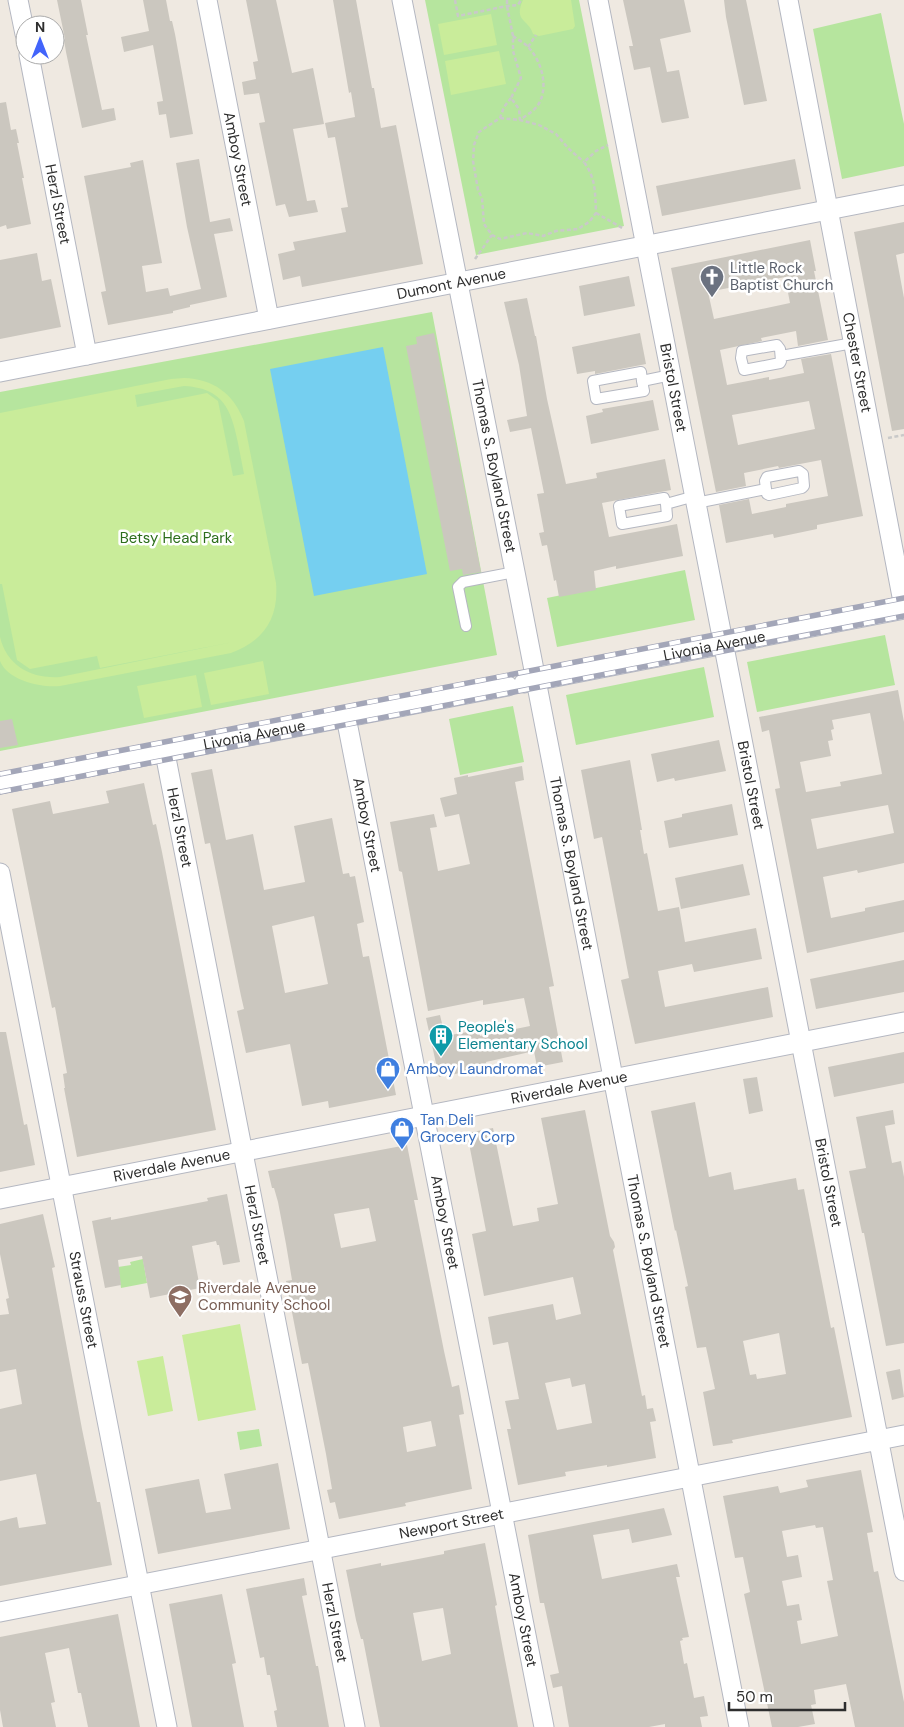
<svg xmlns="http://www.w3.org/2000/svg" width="904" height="1727" viewBox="0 0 904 1727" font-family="'DM Sans',sans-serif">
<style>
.green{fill:#b6e59e}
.pitch{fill:#c9ec9a;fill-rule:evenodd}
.water{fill:#75cff0}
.building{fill:#cbc7bf;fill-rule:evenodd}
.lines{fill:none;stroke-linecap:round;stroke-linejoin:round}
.service-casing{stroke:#b4b7c1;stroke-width:12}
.minor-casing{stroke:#b4b7c1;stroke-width:21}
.path{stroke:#c9c9c9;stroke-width:2.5;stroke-dasharray:4 2.5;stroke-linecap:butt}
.service{stroke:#fff;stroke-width:10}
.minor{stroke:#fff;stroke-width:19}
.rail-casing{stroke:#a3a6b8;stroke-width:5.5}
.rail{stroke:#fff;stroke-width:4;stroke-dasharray:11;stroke-linecap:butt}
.labels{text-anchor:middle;stroke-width:5;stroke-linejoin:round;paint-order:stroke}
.street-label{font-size:15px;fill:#2e2e2e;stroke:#fff}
.worship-label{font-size:15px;fill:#5b616d;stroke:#fff;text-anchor:start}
.park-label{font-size:15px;fill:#2c6e1b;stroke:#fff}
.culture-label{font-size:15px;fill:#0d838f;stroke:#fff;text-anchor:start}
.shop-label{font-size:15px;fill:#366cbe;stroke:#fff;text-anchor:start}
.education-label{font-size:15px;fill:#785e54;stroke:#fff;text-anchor:start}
</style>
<rect width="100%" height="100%" fill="#efe9e1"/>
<path class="green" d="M425,0H579L624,226L476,255Z
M881,13L904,124V166L842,179L813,29Z
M432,312L497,655L0,751V392Z
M685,570L695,620L557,647L547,598Z
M885,635L895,685L757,712L747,662Z
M704,667L714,717L576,745L566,695Z
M513,706L524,762L460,775L449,719Z
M143,1259L147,1283L121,1288L118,1267L131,1265L130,1262Z
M259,1429L262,1446L240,1450L237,1432Z"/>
<path class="pitch" d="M523,0H571L575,26L573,29L539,36L533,34C529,19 513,22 523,0Z
M491,14L497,45L444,55L438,24Z
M499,51L506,84L451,95L445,61Z
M184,378C213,379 233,393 244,421L276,583C279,618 264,641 231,653L60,686C42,688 8,681 0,661C0,654 0,644 0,637C7,666 31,679 60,677L233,642L100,668L97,656L30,669L17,660L2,584H0V413L171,379ZM184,386C223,388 231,409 238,443C240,453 242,464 244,474L233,476L218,401L207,393L137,407L135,395Z
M263,661L269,694L211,705L204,673Z
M196,675L202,707L144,718L137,686Z
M240,1324L256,1410L198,1421L182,1335Z
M163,1356L173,1411L148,1416L137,1361Z"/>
<path class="water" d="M383,347L427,574L314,596L270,369Z"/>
<path class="building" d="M57,0H81L88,35H86L102,110L114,108L116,120L82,128L66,52L64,40L65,39Z
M143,0H166L170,21H172L175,34L193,134L170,138L166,114L159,115L157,102L163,101L153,45L124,52L121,37L149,31Z
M246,0H276L292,73L313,68L324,124L293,129L307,201L315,200L318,212L289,217L285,204L276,206L259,123L265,122L259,93L244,95L242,82L256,79L253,62L258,61Z
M333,0H356L372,88H374L381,128L396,125L423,264L302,287L300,276L283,280L278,254L295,250L293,242L346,232L341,208L348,207L335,137L328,138L325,123L355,117L351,92L349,93Z
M623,0H684L691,32L660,39L667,72L679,70L689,118L662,123L661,121L650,67L634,70L629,46H633Z
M724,0H746L767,101L744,105L726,17Z
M6,102L11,130L16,129L19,143H17L24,178H22L31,224L7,229L6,225L0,227V103Z
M199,159L210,222L230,218L233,231L214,234L227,297L190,305V307L173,311V313L108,325L101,292L106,291L84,176L131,167L130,163L143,160L162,263L142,266L146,292L168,288L170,296L201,289L187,227L176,163Z
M795,159L801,189L662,216L656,186Z
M904,222V253L896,255L904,298V429L892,431L854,232Z
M810,240L816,271H814L828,340L798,346L796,331L761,338L762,341L720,350L727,385L769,377V380L804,373L801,359L831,354L863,516L817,525V529L774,538L773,534L726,543L719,505L749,499L752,514L786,507V504L828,496L821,460L779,468L778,466L744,473L746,486L716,492L671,268ZM785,277L790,303L714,319L708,292ZM809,401L815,429L738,445L732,415Z
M37,253L42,281L51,279L61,327L0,339V260Z
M629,276L635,306L584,316L579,286Z
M527,298L535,336H536L547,399L566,484L597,478L596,473L665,459L671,490L602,503L609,537L677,524L683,556L616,569V566L594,571L596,590L559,597L556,580L554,581L547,545L542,546L539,533L544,532L537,494L544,493L531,428L510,432L507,420L527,416L519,365L504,302Z
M434,333L481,572L463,575L462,569L450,571L406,346L417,344L416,337Z
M640,333L646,364L595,374V371L577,374L572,347Z
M653,400L659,430L591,444L586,416L603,412L602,409Z
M898,690L904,722V863L858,873L857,870L823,877L831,918L865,911V908L904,900V932L807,953L775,789L780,788L769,730L762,732L759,717ZM870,713L882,774L840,782L841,786L806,792L800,762L831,756L828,741L833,740L831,730L834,729L832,720ZM888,805L894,833L817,849L811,819Z
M12,719L18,745L0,748V721Z
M719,740L726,771L675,781L674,778L657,782L651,754Z
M630,760L642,830H640L644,854L647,853L658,911L679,907L685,942L756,928L762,959L694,972L692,964L658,971L665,1007L768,987L773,1017L635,1044L621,980L629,978L602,837L594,839L581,770Z
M522,766L524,780L515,782L554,986L549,987L563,1062L537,1067L534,1051L486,1062L487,1068L439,1077L426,1018L440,1015L445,1036L479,1030L480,1036L530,1026L524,998L483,1005V1000L428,1011L402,872L399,871L390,822L434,814L437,827L430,828L438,871L470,864L459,814L445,817L440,798L457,794L454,778L468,775V777Z
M212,769L226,840L253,834L264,890L305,882L294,826L332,818L343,874L349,873L350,877L355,876L364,922L357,924L363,957L369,956L396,1095L329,1108L328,1101L302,1106L290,1044L246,1053L237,1011L244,1009L241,996L210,843L205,844L191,773ZM314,916L328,984L285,993L272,926Z
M144,783L153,825L156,824L162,852L216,1130L77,1157L64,1088H65L63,1074L67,1073L55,1007L52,1008L12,809L50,801L53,814L109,803L106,791Z
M732,804L738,835L669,848L664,821L682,817V814Z
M743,864L750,895L681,909L675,878Z
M904,960V992L816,1009L810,979Z
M0,1032H6L24,1125L27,1124L35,1165L0,1172Z
M904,1052V1083L834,1097L828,1067Z
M757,1077L763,1111L749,1114L743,1079Z
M695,1102L709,1177L731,1172L734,1190L796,1178L798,1190L804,1189L831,1328L834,1327L852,1417L732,1440L733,1443L713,1446L703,1392L715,1389L706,1347L697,1348L685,1287L688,1286L676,1230L675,1231L651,1111ZM779,1333L786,1374L757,1379L756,1374L750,1375L743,1341Z
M585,1110L610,1236L614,1242L615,1247L613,1250L642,1396L645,1395L647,1409L653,1408L656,1421L650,1422L656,1458L607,1467V1465L565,1472L566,1476L518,1485L507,1429H511L505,1401L519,1399L508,1342L493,1345L488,1317L553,1304L556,1320L581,1314L573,1277L484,1296L472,1234L486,1231L467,1133L493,1128L513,1226L539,1221L537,1208L558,1204L541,1118ZM570,1378L572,1387L585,1384L592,1423L557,1430L545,1383Z
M893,1110L895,1124L885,1126L892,1163L901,1161L904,1177V1343L886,1346L864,1233H862L849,1171L866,1168L856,1117Z
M407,1145L418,1200H414L444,1351L452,1387L459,1385L464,1414L459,1415L472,1489L405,1503L406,1506L339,1519L335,1502L330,1503L327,1490L332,1489L326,1454L308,1363L302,1364L286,1281L292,1280L286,1244L278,1202L274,1188H272L268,1171ZM369,1208L376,1241L341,1248L334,1214ZM431,1421L436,1446L407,1452L403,1427Z
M227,1194L240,1262L223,1265L219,1245H217L216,1241L192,1246L200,1288L150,1298L142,1256L118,1260L121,1285L105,1288L92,1221L111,1217V1220L208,1201L207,1198Z
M43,1214L55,1267L52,1268L82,1429L97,1502H100L112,1565L0,1586V1521L17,1517L19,1528L46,1524L36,1474L0,1481V1409L22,1404L16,1369L0,1372V1315L9,1314L6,1299L9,1298L0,1254V1224Z
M900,1369L904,1397L892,1400L886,1372Z
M278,1463L290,1529L158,1554L145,1489L199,1479L206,1513L231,1509L224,1474Z
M861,1470L873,1532L867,1533L874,1572L878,1571L904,1702V1727H855L846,1684L814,1690L816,1704L811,1705L815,1724L798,1727H772L744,1594L750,1592L743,1557L735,1558L723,1496L778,1486L780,1493L808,1487L806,1480ZM815,1525L816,1528L823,1527L833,1580L827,1581L838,1636L801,1644L797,1621L802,1620L799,1604L787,1606L782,1581L802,1577L798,1555L787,1557L782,1531Z
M664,1508L672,1535L632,1543L629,1529L593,1535L602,1579L677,1564L680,1577H676L689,1637L682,1638L683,1640L680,1641L684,1664L687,1663L694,1698L704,1696L708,1716L700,1717L702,1727H665V1724L649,1727H569L562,1686L553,1688L550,1675L559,1673L544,1603H540L528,1535Z
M485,1543L497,1605L495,1606L502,1644L518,1727H380L363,1639H361L356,1620L346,1570L381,1563V1566L413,1560L444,1554V1551ZM443,1608L451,1654L422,1661L413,1613Z
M304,1578L307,1595L302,1596L316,1666H318L329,1727H277L274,1711L277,1710L270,1675H267L264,1657L260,1658L246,1589Z
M222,1594L236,1663L232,1664L244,1727H192L169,1604Z
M118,1614L140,1727H88L81,1693H78L69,1648L45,1653L55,1702L51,1703L56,1727H3L0,1710V1637Z"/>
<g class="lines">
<defs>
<path id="service" d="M777,345L780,349L781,361L780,363L744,370L741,358L742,351Z
M781,356L853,343
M642,381L644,391L596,399L593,381L641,372L642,381L671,375
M696,503L766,489L765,481L767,477L799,471L803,474L804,486L802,488L769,495L767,494L766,489
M666,504L667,516L622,524L619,506L664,498L666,504L695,496
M466,626L458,587L463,582L515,572"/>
<g id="minor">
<path d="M18,0L25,34"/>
<path id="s1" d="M207,0L269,319"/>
<path id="s2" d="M402,0L515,572L739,1727"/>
<path id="s3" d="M598,0L904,1571"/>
<path id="s4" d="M788,0L904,607"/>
<path id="s5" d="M29,55L87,355"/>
<path id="s6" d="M0,372L904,195"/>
<path id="s7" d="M524,683L904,609"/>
<path id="s8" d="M346,717L544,1727"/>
<path id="s9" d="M165,753L355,1727"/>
<path id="s10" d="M0,784L508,686"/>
<path id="s11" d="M0,873L167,1727"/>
<path id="s12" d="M0,1199L904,1022"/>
<path id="s13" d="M0,1612L904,1435"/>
</g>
</defs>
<use href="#service" class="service-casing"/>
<use href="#minor" class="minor-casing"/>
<path class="path" d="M455,0L458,16L507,6L518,5L521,0
M507,0V6L513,36V51L521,78L511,98L519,109L520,120
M513,36C518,40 525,43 529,48C542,62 549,88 538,105C534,111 525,116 520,120
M528,47L536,35
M511,98L504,107L500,118L479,132L474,145L473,161L478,190L482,198L484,224L492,235L500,239L527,233L543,236L556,231L578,229L589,222L596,213C595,192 596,179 584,162L596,151L608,145
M500,118L520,120L539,125L556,134L569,149L584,162
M596,213L624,229
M475,259L492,235
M888,438L904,435"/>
<use href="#service" class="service"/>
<use href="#minor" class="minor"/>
<defs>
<path id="rail" d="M0,774L904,598
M0,792L904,616"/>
</defs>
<use href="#rail" class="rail-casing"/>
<use href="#rail" class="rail"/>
</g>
<defs>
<symbol id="church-pin" viewBox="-11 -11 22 30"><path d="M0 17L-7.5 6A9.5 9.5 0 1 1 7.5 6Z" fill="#6b7280" stroke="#fff"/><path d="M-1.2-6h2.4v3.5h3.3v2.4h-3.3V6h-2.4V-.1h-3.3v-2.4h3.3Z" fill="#fff"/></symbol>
<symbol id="building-pin" viewBox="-11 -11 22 30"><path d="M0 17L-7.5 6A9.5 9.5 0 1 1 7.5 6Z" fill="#0f9aa8" stroke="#fff"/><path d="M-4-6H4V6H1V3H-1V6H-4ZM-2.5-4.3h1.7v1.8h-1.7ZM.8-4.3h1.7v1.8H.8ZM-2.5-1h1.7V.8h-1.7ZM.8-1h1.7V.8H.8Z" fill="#fff"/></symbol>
<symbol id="shop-pin" viewBox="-11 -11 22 30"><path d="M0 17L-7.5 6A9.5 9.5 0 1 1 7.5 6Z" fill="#3f7fe0" stroke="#fff"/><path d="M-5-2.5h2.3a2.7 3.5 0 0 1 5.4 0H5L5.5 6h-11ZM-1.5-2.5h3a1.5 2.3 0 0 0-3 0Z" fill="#fff"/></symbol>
<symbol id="school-pin" viewBox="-11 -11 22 30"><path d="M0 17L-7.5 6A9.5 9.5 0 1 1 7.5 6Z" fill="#8d6e63" stroke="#fff"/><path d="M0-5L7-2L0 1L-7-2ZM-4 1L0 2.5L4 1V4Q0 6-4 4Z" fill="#fff"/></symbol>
</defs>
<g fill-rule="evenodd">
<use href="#church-pin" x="698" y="263" width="28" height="38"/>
<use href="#building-pin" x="427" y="1022" width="28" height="38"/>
<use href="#shop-pin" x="374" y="1055" width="28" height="38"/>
<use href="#shop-pin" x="388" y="1115" width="28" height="38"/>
<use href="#school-pin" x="166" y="1283" width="28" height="38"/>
</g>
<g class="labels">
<g class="street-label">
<text dy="5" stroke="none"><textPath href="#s1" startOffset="162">Amboy Street</textPath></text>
<text dy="5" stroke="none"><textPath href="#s5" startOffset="152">Herzl Street</textPath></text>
<text dy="5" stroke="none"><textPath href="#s6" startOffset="460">Dumont Avenue</textPath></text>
<text dy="5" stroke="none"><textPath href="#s4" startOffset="369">Chester Street</textPath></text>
<text dy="5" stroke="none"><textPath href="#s3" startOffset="395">Bristol Street</textPath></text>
<text dy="5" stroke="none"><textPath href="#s2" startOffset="475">Thomas S. Boyland Street</textPath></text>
<text dy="5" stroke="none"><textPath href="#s7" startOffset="194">Livonia Avenue</textPath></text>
<text dy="5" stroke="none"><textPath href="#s10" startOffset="259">Livonia Avenue</textPath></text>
<text dy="5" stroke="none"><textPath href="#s3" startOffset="800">Bristol Street</textPath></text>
<text dy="5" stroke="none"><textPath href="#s8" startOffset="110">Amboy Street</textPath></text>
<text dy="5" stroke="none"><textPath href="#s9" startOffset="76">Herzl Street</textPath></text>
<text dy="5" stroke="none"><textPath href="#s2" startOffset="880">Thomas S. Boyland Street</textPath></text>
<text dy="5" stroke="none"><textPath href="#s12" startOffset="580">Riverdale Avenue</textPath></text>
<text dy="5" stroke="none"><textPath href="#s12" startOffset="175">Riverdale Avenue</textPath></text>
<text dy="5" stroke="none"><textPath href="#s3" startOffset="1205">Bristol Street</textPath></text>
<text dy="5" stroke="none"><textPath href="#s8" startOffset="515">Amboy Street</textPath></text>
<text dy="5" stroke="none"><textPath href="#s9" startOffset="481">Herzl Street</textPath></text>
<text dy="5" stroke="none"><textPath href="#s2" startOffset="1285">Thomas S. Boyland Street</textPath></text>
<text dy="5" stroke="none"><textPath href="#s11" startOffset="435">Strauss Street</textPath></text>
<text dy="5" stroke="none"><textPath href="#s13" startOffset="460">Newport Street</textPath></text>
<text dy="5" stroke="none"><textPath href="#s8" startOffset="920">Amboy Street</textPath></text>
<text dy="5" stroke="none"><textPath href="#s9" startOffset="886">Herzl Street</textPath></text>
</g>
<g class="worship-label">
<text x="730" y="273">Little Rock<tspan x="730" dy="17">Baptist Church</tspan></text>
</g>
<g class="park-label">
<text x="176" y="543">Betsy Head Park</text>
</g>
<g class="culture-label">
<text x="458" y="1032">People's<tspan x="458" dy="17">Elementary School</tspan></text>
</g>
<g class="shop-label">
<text x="406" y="1074">Amboy Laundromat</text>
<text x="420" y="1125">Tan Deli<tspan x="420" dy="17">Grocery Corp</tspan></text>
</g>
<g class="education-label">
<text x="198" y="1293">Riverdale Avenue<tspan x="198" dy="17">Community School</tspan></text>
</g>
</g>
<g transform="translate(40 40)"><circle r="24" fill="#ffffff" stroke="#ababab"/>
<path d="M0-4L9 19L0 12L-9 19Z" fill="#4264fb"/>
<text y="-8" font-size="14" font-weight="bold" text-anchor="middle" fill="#2e2e2e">N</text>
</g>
<path d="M729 1702v8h116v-8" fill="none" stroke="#2e2e2e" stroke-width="2.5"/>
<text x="736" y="1702" font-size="15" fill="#2e2e2e" stroke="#ffffff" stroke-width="4" paint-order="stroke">50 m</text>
</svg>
